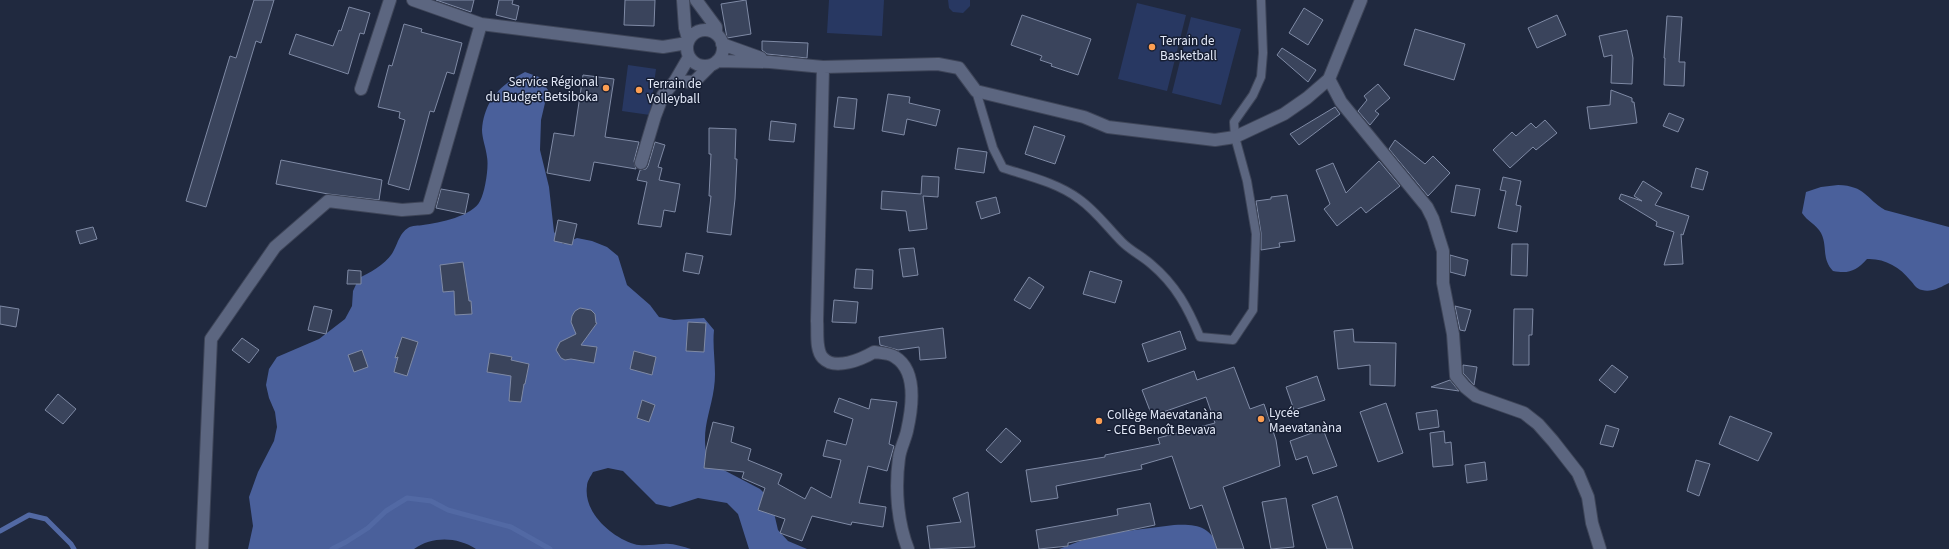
<svg xmlns="http://www.w3.org/2000/svg" width="1949" height="549" viewBox="0 0 1949 549" font-family="'Source Sans 3',sans-serif">
<style>
.green{fill:#283862}
.forest{fill:#4a609b}
.lines{fill:none;stroke-linecap:round;stroke-linejoin:round}
.stream{stroke:#5269a4;stroke-width:5}
.building{fill:#3a445c;stroke:#7f8aa5}
.service-casing{stroke:#3e4558;stroke-width:10}
.minor-casing{stroke:#3e4558;stroke-width:14}
.service{stroke:#5c6680;stroke-width:8}
.minor{stroke:#5c6680;stroke-width:12}
.poi-dot{fill:#fc9e52;stroke:#171f34;stroke-width:1.5}
.labels{text-anchor:middle;stroke-width:3;stroke-linejoin:round;paint-order:stroke}
.poi-label{font-size:13px;fill:#e3e9f8;stroke:#171f34;text-anchor:start}
</style>
<rect width="100%" height="100%" fill="#20293f"/>
<path class="green" d="M829,0H884L882,36L827,33Z
M948,0H970V6L963,13L953,12L949,8Z
M1137,3L1186,15L1167,91L1118,79Z
M1191,17L1241,29L1221,105L1172,93Z
M628,65L656,69L650,115L622,111Z"/>
<path class="forest" d="M525,72L539,77L548,90L541,120L540,150L549,187L554,232L563,244L577,238L592,241L607,247L618,256L627,285L650,305L659,317L674,320L704,318L714,330C712,349 717,369 714,388C710,415 701,429 707,458L718,467L760,489L771,500L778,530L788,541L807,549H749L738,514L727,503L698,498L670,507L656,504L623,471L608,468L593,472C591,476 587,481 587,486C583,512 611,537 634,544C644,547 654,544 664,544C673,543 683,547 691,549H476C457,537 433,536 414,549H248L253,526L249,497L258,472L274,441L277,427L275,412L269,398L266,385L269,369L277,357L319,339L345,319L352,306L353,291L359,278C370,273 389,262 394,250C398,242 400,233 408,228C412,225 419,226 423,225C439,223 473,216 480,201C485,192 489,167 487,157C486,148 482,138 482,130C484,101 500,85 525,72Z
M1838,185C1866,186 1865,198 1885,210L1949,227V283C1941,287 1931,293 1922,290C1916,289 1914,284 1910,280C1900,267 1884,258 1867,259C1856,271 1849,274 1833,271C1821,258 1828,247 1821,233C1817,225 1807,221 1802,213L1806,192L1821,187Z
M1174,525C1197,524 1210,526 1220,549H1059L1080,541L1111,533Z"/>
<g class="lines">
<path class="stream" d="M0,531L29,515L46,519L71,544L74,549
M332,549L346,542L368,528L386,511L407,498L431,501L448,510L511,527L550,549"/>
</g>
<path class="building" d="M254,0H274L261,43L256,41L206,207L186,201L230,56L236,58Z
M436,0H474L471,12Z
M499,0H513L512,4L519,6L516,20L496,15Z
M625,0H655L654,26L624,25Z
M746,0L751,34L727,38L721,4Z
M349,7L370,13L364,34L360,33L348,74L289,54L296,34L333,46L339,30L341,31Z
M1304,8L1323,20L1308,45L1289,33Z
M1022,15L1091,39L1078,75L1051,66L1052,64L1040,60L1042,56L1011,45Z
M1557,15L1566,35L1537,48L1528,28Z
M1667,16L1682,17L1679,62H1685L1684,86L1664,85L1665,58H1664Z
M404,24L422,29L421,32L462,43L454,74L447,72L434,112L430,111L409,190L388,184L405,120L399,118L400,112L378,107L389,65L392,66Z
M1415,29L1465,44L1454,80L1404,65Z
M1627,30L1633,58L1632,84L1611,83L1612,55L1604,57L1599,36Z
M762,41L808,43L807,58L767,54L762,50Z
M1282,48L1316,70L1308,82L1277,55Z
M583,75L614,79L605,137L639,142L634,161L636,169L594,162L590,181L547,173L554,133L574,136Z
M1378,84L1390,98L1375,111L1379,114L1370,125L1358,111L1367,100L1364,96Z
M1611,90L1632,98V102H1634L1637,123L1590,129L1587,107L1610,105Z
M888,94L910,97L909,103L940,110L936,126L907,119L904,135L882,131Z
M838,97L857,99L854,129L834,127Z
M1335,107L1340,114L1299,145L1290,134Z
M1669,113L1684,119L1678,132L1663,126Z
M1545,120L1557,133L1536,150L1533,147L1510,168L1493,150L1512,132L1516,136L1531,123L1536,128Z
M771,121L796,124L794,142L769,140Z
M1034,126L1065,136L1055,164L1025,154Z
M709,128L736,129L735,159H737L735,199L731,235L707,232L711,196H709L711,154H709Z
M1395,140L1425,164L1433,156L1450,173L1428,196L1389,149Z
M655,142L665,145L658,167L662,168L659,180L680,184L675,212L664,210L661,227L638,224L647,182L637,180L640,170L646,169L648,166Z
M958,148L987,152L984,173L955,169Z
M281,160L382,180L379,200L328,194L276,184Z
M1379,161L1400,186L1366,213L1361,207L1337,226L1324,209L1330,204L1316,170L1333,163L1346,193Z
M1696,168L1708,172L1703,190L1691,187Z
M922,176L939,177L938,197L923,196L927,229L909,231L906,211L881,209L882,191L921,194Z
M1503,177L1521,181L1516,205L1521,206L1517,232L1498,228L1506,191L1500,190Z
M1643,181L1662,193L1655,205L1689,216L1683,235L1681,234L1683,264L1664,265L1674,232L1656,226L1657,222L1619,199L1621,194L1642,201L1634,196Z
M1456,185L1480,189L1475,216L1451,212Z
M441,189L469,194L465,214L436,208Z
M1287,195L1295,241L1279,243L1280,247L1261,250V233L1256,201L1271,199V197Z
M996,197L1000,213L981,219L976,202Z
M558,220L577,224L572,245L554,241Z
M93,227L97,239L80,244L76,231Z
M1512,244H1528L1527,276L1511,275Z
M914,248L918,275L903,277L899,249Z
M686,253L703,256L699,274L683,271Z
M1450,255L1468,260L1465,276L1450,272Z
M463,262L469,301H471L472,314L455,315L454,291L443,292L440,265Z
M856,269L873,270L872,289L854,288Z
M348,270L361,271V284H347Z
M1090,271L1122,281L1115,303L1083,294Z
M1029,277L1044,287L1030,309L1014,300Z
M834,300L858,302L856,323L832,322Z
M0,306L19,309L16,327L0,324Z
M314,306L332,310L326,334L308,330Z
M1455,306L1471,310L1465,331L1460,330Z
M580,308L591,310L595,314L596,323H597L581,345L597,347L594,363L571,359L565,360L561,358L556,350L560,342L576,334L571,322L572,316L575,311Z
M1514,309H1533L1532,335H1529V365H1513Z
M688,322L706,323L704,352L686,351Z
M943,328L946,358L920,360L919,347L898,350L880,345L879,337Z
M1353,329L1354,342L1396,343L1395,386L1370,385V365L1338,369L1334,331Z
M1180,331L1186,349L1148,362L1142,344Z
M402,337L418,342L407,376L394,372L398,357L395,358Z
M242,338L259,350L249,363L232,350Z
M362,350L368,367L354,372L348,355Z
M634,351L656,357L652,375L630,369Z
M490,353L512,357L511,360L529,364L525,384H524L521,402L509,401L511,376L487,372Z
M1463,365L1477,367L1474,385L1463,373Z
M1612,365L1628,377L1615,393L1599,380Z
M1234,367L1250,409L1264,404L1276,440L1280,466L1223,487L1244,549H1217L1202,505L1190,509L1172,456L1141,465L1142,469L1056,486L1058,498L1031,502L1026,470L1105,457V455L1160,444L1158,438L1215,423L1206,397L1152,416L1142,390L1194,371L1197,380Z
M1317,376L1325,400L1294,410L1286,387Z
M1450,380L1459,391L1431,387Z
M58,394L76,409L63,424L45,410Z
M839,398L869,409L871,399L897,402L889,444L894,446L887,471L868,466L859,503L886,507L883,527L852,522L851,525L812,516L802,541L780,533L785,519L758,510L765,488L742,478L744,472L704,468L706,450L713,422L734,427L731,442L751,449L748,460L782,474L778,484L805,499L811,487L831,498L841,460L823,456L827,440L846,445L853,419L834,412Z
M642,400L655,405L649,422L637,418Z
M1386,403L1403,453L1378,462L1360,412Z
M1437,410L1439,427L1419,430L1416,413Z
M1730,416L1772,433L1758,461L1719,444Z
M1606,425L1619,429L1613,447L1600,444Z
M1006,428L1021,441L1001,463L986,450Z
M1323,429L1337,466L1313,474L1307,456L1296,460L1290,441Z
M1444,431L1445,443L1451,442L1453,465L1433,467L1430,433Z
M1696,460L1710,464L1699,496L1687,491Z
M1485,462L1487,480L1467,483L1465,465Z
M968,492L975,547L930,549L927,526L961,522L953,498Z
M1337,496L1343,515L1353,549H1327L1312,505Z
M1286,498L1294,547L1271,549L1262,502Z
M1150,503L1155,525L1068,543V546L1039,549L1036,530L1118,515L1117,509Z"/>
<g class="lines">
<defs>
<path id="service" d="M976,91L993,148L1003,168C1028,176 1058,183 1079,199C1096,211 1108,228 1122,242C1131,251 1142,256 1151,264C1176,285 1188,308 1200,337L1233,340L1253,310L1256,234L1247,181L1235,137L1234,122L1253,95L1261,77L1263,53L1261,0"/>
<path id="minor" d="M413,0L481,24L663,47L687,43
M683,0L685,28L688,39
M696,0L716,27V34
M687 48a18 18 0 1 1 36 0a18 18 0 1 1-36 0Z
M722,44L761,58
M717,61L770,62L823,67L938,64L959,68L976,91L1084,117L1108,127L1215,140L1235,137L1284,114L1307,98L1329,79L1361,0
M823,67L817,321C818,331 815,350 823,358C835,371 862,359 874,352C880,353 890,353 895,357C918,371 912,409 907,431C905,440 900,449 899,458C895,487 897,521 908,549
M1329,79L1341,102L1427,207L1433,219L1443,251V283L1453,334L1456,376L1465,387L1476,396L1524,413L1538,424L1553,441L1578,473L1588,497L1592,523L1600,549
M675,81L694,82L711,65
M361,89L390,0
M641,163L655,116L663,95L675,81L689,57
M202,549L211,339L275,247L328,201L402,210L428,208L481,24"/>
</defs>
<use href="#service" class="service-casing"/>
<use href="#minor" class="minor-casing"/>
<use href="#service" class="service"/>
<use href="#minor" class="minor"/>
</g>
<g class="poi-dot">
<circle cx="1152" cy="47" r="4"/>
<circle cx="606" cy="88" r="4"/>
<circle cx="639" cy="90" r="4"/>
<circle cx="1261" cy="419" r="4"/>
<circle cx="1099" cy="421" r="4"/>
</g>
<g class="labels">
<g class="poi-label">
<text x="1160" y="45">Terrain de<tspan x="1160" dy="15">Basketball</tspan></text>
<text x="598" y="86" text-anchor="end">Service Régional<tspan x="598" dy="15">du Budget Betsiboka</tspan></text>
<text x="647" y="88">Terrain de<tspan x="647" dy="15">Volleyball</tspan></text>
<text x="1269" y="417">Lycée<tspan x="1269" dy="15">Maevatanàna</tspan></text>
<text x="1107" y="419">Collège Maevatanàna<tspan x="1107" dy="15">- CEG Benoît Bevava</tspan></text>
</g>
</g>
</svg>
